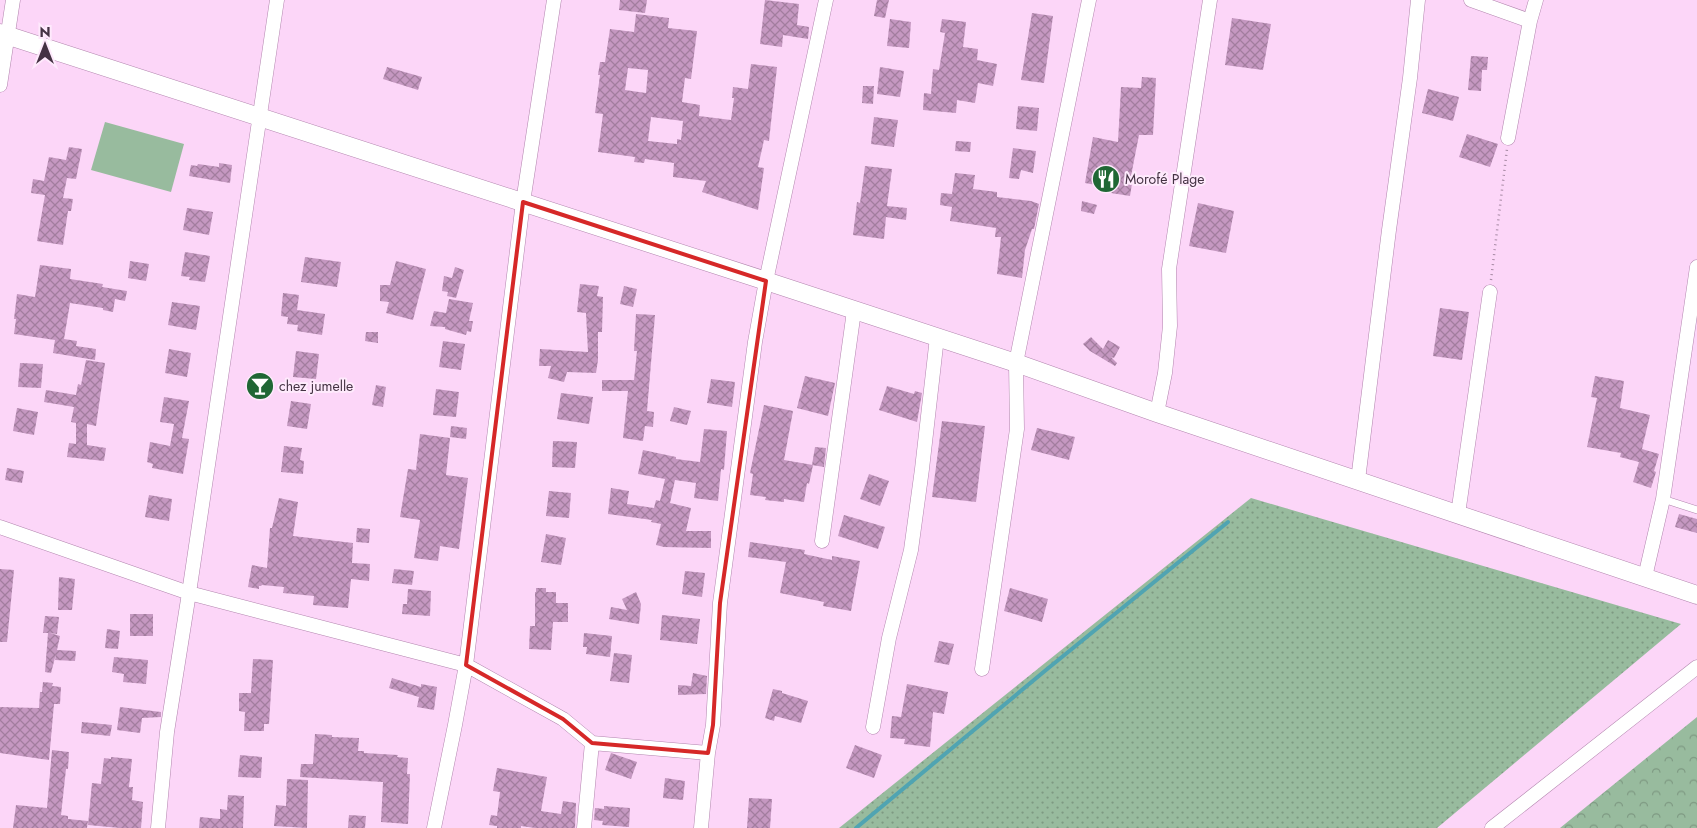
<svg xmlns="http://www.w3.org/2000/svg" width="1697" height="828" viewBox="0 0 1697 828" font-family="Jost,sans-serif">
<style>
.grass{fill:url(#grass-dots)}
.forest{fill:url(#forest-crowns)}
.pitch{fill:#98bb9e}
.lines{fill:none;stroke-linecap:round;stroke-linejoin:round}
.stream{stroke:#50a4b2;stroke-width:4}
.building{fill:url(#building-cross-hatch);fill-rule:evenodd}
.service-casing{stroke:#b285ae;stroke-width:8}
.minor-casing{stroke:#b285ae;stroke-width:15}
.tertiary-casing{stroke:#b285ae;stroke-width:19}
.path{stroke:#a78aa4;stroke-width:2.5;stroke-dasharray:1 4;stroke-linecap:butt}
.service{stroke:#fff;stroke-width:7}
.minor{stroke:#fff;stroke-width:14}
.tertiary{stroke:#fff;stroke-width:18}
.marked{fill:none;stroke:#d62828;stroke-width:4;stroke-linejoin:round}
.labels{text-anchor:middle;stroke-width:4;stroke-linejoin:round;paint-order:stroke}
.poi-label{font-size:14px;fill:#443243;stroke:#feeafc;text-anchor:start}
</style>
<defs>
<pattern id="grass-dots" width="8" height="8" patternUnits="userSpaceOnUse" patternTransform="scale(1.25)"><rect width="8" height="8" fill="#98bb9e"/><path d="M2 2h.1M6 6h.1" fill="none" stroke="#7e9982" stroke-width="1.8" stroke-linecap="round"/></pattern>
<pattern id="forest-crowns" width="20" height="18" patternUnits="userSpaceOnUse" patternTransform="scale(1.25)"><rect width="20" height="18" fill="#98bb9e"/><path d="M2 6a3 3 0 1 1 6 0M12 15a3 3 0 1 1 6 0" fill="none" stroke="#7e9982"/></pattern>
<pattern id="building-cross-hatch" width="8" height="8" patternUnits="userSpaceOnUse" patternTransform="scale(1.25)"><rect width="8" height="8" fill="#c598c1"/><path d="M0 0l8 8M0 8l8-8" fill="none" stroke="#a27d9e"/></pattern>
</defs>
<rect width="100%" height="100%" fill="#fcd6f8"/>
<path class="grass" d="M1251,498L1681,624L1437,828H839Z"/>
<path class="forest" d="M1697,717V828H1560Z"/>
<path class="pitch" d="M105,122L184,144L171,192L91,170Z"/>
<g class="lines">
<path class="stream" d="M856,828L1046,670L1228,522"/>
</g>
<path class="building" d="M620,0H647L645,13L619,10Z
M765,0L799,4L797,25L809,27L808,39L783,35L782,47L760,44Z
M877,0H889L885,18L874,16Z
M1032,13L1053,16L1044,83L1021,80Z
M636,14L669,18L668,28L697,31L691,79L685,78L682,102L700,105L699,116L731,120L734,98H732L733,87L748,89L751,64L777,67L769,141L764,140L758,167L764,168L758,210L702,192L706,181L673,177L674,163L645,159L644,163L634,162L635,157L598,152L603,114L595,113L600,75H598L600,62H605L610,29L634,32ZM628,68L648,70L646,93L625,90ZM651,117L683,121L681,140L677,139V144L648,141Z
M1232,18L1271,24L1263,70L1225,65Z
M890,19L911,22L909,48L887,46Z
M942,19L966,22L963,47L978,49L977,60L997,64L993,86L978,83L975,103L957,100L956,113L923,110L924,93L931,94L933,69L939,70L945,33L940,32Z
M1471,56L1488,57L1487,70H1482L1481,91L1468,90Z
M387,67L422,77L418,90L383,79Z
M880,67L904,71L900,97L877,94Z
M1142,77L1156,78L1153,135H1139L1131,176L1133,177L1130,196L1111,193L1112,188L1085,183L1093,137L1118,142L1121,87L1141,88Z
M863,86H874L873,104L862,103Z
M1428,89L1459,97L1453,121L1422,113Z
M1018,106L1039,108L1037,131L1016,129Z
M874,117L898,120L894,147L871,144Z
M1467,134L1498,144L1490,167L1459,157Z
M956,141L971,142L970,152L955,151Z
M69,147L82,149L76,179L67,178L63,198L73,199L71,211H68L63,245L37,241L45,195L31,193L33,179L44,181L49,157L66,160Z
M1013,148L1036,151L1033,173L1021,170L1019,179L1009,178Z
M219,163L232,165L230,183L189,176L191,165L197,166L198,164L219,167Z
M865,166L892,169L887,206L907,208L906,220L886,217L884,239L853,235L857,202L860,203Z
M955,173L975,175L973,189L997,192V197L1031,201L1039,204L1034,229H1032L1025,250L1022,278L997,274L1001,237H995L996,228L950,221L952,207L940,205L941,193L952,194Z
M1082,201L1097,205L1094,214L1081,211Z
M1198,203L1234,211L1226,253L1189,246Z
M187,208L213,212L209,235L183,230Z
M185,252L210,256L205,282L189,280L190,277L181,276Z
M305,257L341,262L337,287L301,282Z
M130,261L149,264L146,281L128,278Z
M396,261L426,269L413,320L386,313L389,302L380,301V285H390Z
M40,265L71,269L70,279L103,284L102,287L127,291L125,301L115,299L113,312L103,310V308L70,303L64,339L77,341L76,346L96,349L95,360L53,353L55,340L14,334L16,319H14L17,294L35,297Z
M455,267L464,270L456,298L447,296L448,292L442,291L444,276L452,278Z
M580,284L599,286L597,296L603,297L602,332H598V360L596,373L567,372L564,382L548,378L551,366H539L540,349L588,352L586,313L577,312Z
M624,286L637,289L633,307L620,304Z
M283,293L299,295L297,310L325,314L322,335L297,331L298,325L287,324L288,317L281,316Z
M449,299L473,303L469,321H473L471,332L467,331L466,335L445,329V327L430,326L434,311L446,313Z
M172,302L200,306L196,330L168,325Z
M1440,308L1469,312L1462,360L1433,356Z
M636,314L655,315L647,411L654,412L653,427L645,426L643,441L623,438L628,391H602V380H634L637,351H634Z
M366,332H378V343L365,341Z
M1091,337L1103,349L1108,340L1120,347L1114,358L1111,357L1117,363L1115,366L1090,351L1083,344Z
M443,341L465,344L461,370L439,367Z
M169,349L191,353L187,377L165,373Z
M296,351L319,354L316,379L293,377Z
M86,360L105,363L96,426L87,424V445L106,448L104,461L67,457L69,443L76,444V423L71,422L74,407L44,402L46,390L76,395L78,384L81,385Z
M20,363L43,364L41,388L18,387Z
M805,376L835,383L828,416L797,408Z
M1595,376L1624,381L1620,408L1650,415L1642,449L1659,454L1654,471L1656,472L1651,488L1633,482L1639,462L1620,457L1621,453L1587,447L1597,398L1591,397Z
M711,379L735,382L732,407L707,403Z
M376,385L386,387L383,407L372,405Z
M887,386L914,394L915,391L922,393L917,422L879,410Z
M436,389L459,392L456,417L433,415Z
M561,393L593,397L589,424L557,419Z
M164,397L189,401L182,438L189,439L183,474L152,468L153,464L147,462L150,442L170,446L174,424L160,422Z
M291,401L311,404L307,429L287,426Z
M764,405L793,411L784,460L813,465L809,484L807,483L804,502L784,499V502L765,500L766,497L750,495L753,474L750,473Z
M674,407L691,411L687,425L670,421Z
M17,408L38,412L34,435L13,431Z
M942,421L985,426L976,502L932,497Z
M451,426L467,428L466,439L450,437Z
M1037,428L1075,437L1069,460L1031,450Z
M704,429L727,431L724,470L721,469L718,501L694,498L696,483L675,480L670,503L691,508L686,531H711V548L664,547L656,545L661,524L651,522L652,520L608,514L611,488L629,491L627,504L654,508L656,500L660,501L665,479L638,474L643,450L676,457V459L700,462Z
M420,434L450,438L446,475L468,478L459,549L440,546L438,561L414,558L420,520L400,517L408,469L416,470Z
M553,441L577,442L575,468L552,467Z
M284,446L302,448L300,460L304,461L303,474L281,472Z
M815,447L826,448L824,467L812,465Z
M7,468L24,471L22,483L5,480Z
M869,474L889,481L880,506L860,499Z
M549,491L571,493L569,518L546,516Z
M149,495L172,499L169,521L145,517Z
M279,498L298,502L293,536L353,543L352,563L370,564L369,581L351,579L348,608L313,605L314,596L283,593L284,587L262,585L261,586H259V589L248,587L252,565L267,568L270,528H272Z
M1679,514L1697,519V533L1675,527Z
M844,515L885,527L878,549L838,536Z
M357,528L370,529L369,543L356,542Z
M546,534L566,538L561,565L541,562Z
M750,542L805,550L804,554L832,560V556L860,561L851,611L823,606L824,602L780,593L786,562L748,557Z
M0,569L14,570L7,642H0Z
M394,569L414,571L412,585L392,583Z
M685,571L705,573L702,597L682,594Z
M59,577L75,579L72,610H58Z
M536,588H546V592H556V603H568V622H553L551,650L529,649L530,626H535V592H536Z
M1010,588L1048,599L1042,622L1004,611Z
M408,589L431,591L430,616L402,614L403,604H407Z
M636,592L641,604L639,624L609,619L611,607L627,610L622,599Z
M130,614H153V636H130Z
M662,615L700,619L697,644L660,640Z
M45,616L59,617L57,634L50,633L60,636L57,650L76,651L75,661L55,660L56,654L51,673L45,672L48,633H43Z
M107,629L120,631L118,649L105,648Z
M584,633L612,636L610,657L586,654L587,647H583Z
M939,641L954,644L949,665L934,662Z
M614,653L632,655L629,683L610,681Z
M114,657L148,660L146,684L123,682L124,674L112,672Z
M253,659L273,660L269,724H264V731H244L245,712L239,711V693H251Z
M693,673L707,676L706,694L678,695V685L691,686Z
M392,678L421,687V684L437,687L434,710L417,707L419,697L389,688Z
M43,682L53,683L52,686L61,687L60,704H54L49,760L0,753V707L39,708L40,692H42Z
M907,684L948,692L944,714L933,712L930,747L904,744L905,739L890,738L892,716L901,717Z
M773,689L782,691V693L808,701L801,723L775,716L774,721L765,718Z
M120,707L161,712V717L142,718L140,733L117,730Z
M82,722L112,725L110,736L81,733Z
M315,734L332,735V737L359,738L358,751H364V753L398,755L397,757L408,758L407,774H410L408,824L381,822L383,782L300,777L301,764H313Z
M855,745L882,755L874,778L846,768Z
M52,750L69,752L68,769H66L61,815L68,816V819L88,821L87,828H13L16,805L47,808Z
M611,753L637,762L631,779L605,770Z
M240,755L262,757L261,778L238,777Z
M111,757L132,759L129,787H133L132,800L143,802L141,828H120L88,825L92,783L101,784L104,758L111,759Z
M497,768L547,777L541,811L561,814L563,801L576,803L575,828H535L521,826V828H497V826L489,825L491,815L497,816L500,792L493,791Z
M665,778L685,781L683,800L663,798Z
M287,779L308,780L307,828L274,826L276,805L286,806Z
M228,795L244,796L243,828H199L200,817L220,819V809L227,810Z
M749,798L772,799L770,828H747Z
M604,806L630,808L629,827L602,825L603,821L594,820L595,808L604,809Z
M349,815L366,816L365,828H348Z"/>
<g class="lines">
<defs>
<path id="service" d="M1663,499L1697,510"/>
<path id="minor" d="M1471,0L1530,21
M0,85L13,0
M1508,138L1530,21L1536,0
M1157,413L1165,373L1170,326L1169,269L1210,0
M1358,480L1389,230L1410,78L1418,0
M1458,514L1490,292
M0,527L189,593L466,665L563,719L592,743L708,753L713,725L720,603L755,342L766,281L826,0
M822,541L854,311
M1645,577L1663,499L1697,267
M982,669L1017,429L1016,363L1089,0
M873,727L889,638L911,550L922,469L937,337
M158,828L167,732L189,593L277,0
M434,828L455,725L466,665L523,202L554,0
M584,828L592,743
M701,828L708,753
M1492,828L1697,667"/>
<path id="tertiary" d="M0,33L766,281L1016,363L1157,413L1697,595"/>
</defs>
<use href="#service" class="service-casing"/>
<use href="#minor" class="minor-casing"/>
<use href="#tertiary" class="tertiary-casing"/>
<path class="path" d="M1491,280L1507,149"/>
<use href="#service" class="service"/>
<use href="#minor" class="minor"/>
<use href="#tertiary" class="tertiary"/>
</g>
<path class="marked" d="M523,202L766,281L720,603L713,725L708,753L592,743L563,719L466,665Z"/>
<defs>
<symbol id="restaurant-disc" viewBox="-11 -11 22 22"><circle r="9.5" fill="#1f6734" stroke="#feeafc"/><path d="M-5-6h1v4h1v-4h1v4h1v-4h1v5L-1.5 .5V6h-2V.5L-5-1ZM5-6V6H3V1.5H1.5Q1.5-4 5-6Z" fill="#fff"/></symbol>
<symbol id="bar-disc" viewBox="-11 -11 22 22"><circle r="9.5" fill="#1f6734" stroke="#feeafc"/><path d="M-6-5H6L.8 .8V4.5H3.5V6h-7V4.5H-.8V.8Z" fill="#fff"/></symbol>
</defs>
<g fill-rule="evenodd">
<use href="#restaurant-disc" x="1090" y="163" width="32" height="32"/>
<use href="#bar-disc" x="244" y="370" width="32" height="32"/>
</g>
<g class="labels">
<g class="poi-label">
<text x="1125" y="184">Morofé Plage</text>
<text x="279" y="391">chez jumelle</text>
</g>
</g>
<g transform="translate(45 45)" stroke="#feeafc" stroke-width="4" paint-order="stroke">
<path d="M0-4L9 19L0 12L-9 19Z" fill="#443243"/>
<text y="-8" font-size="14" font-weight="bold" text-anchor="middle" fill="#443243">N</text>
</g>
</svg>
